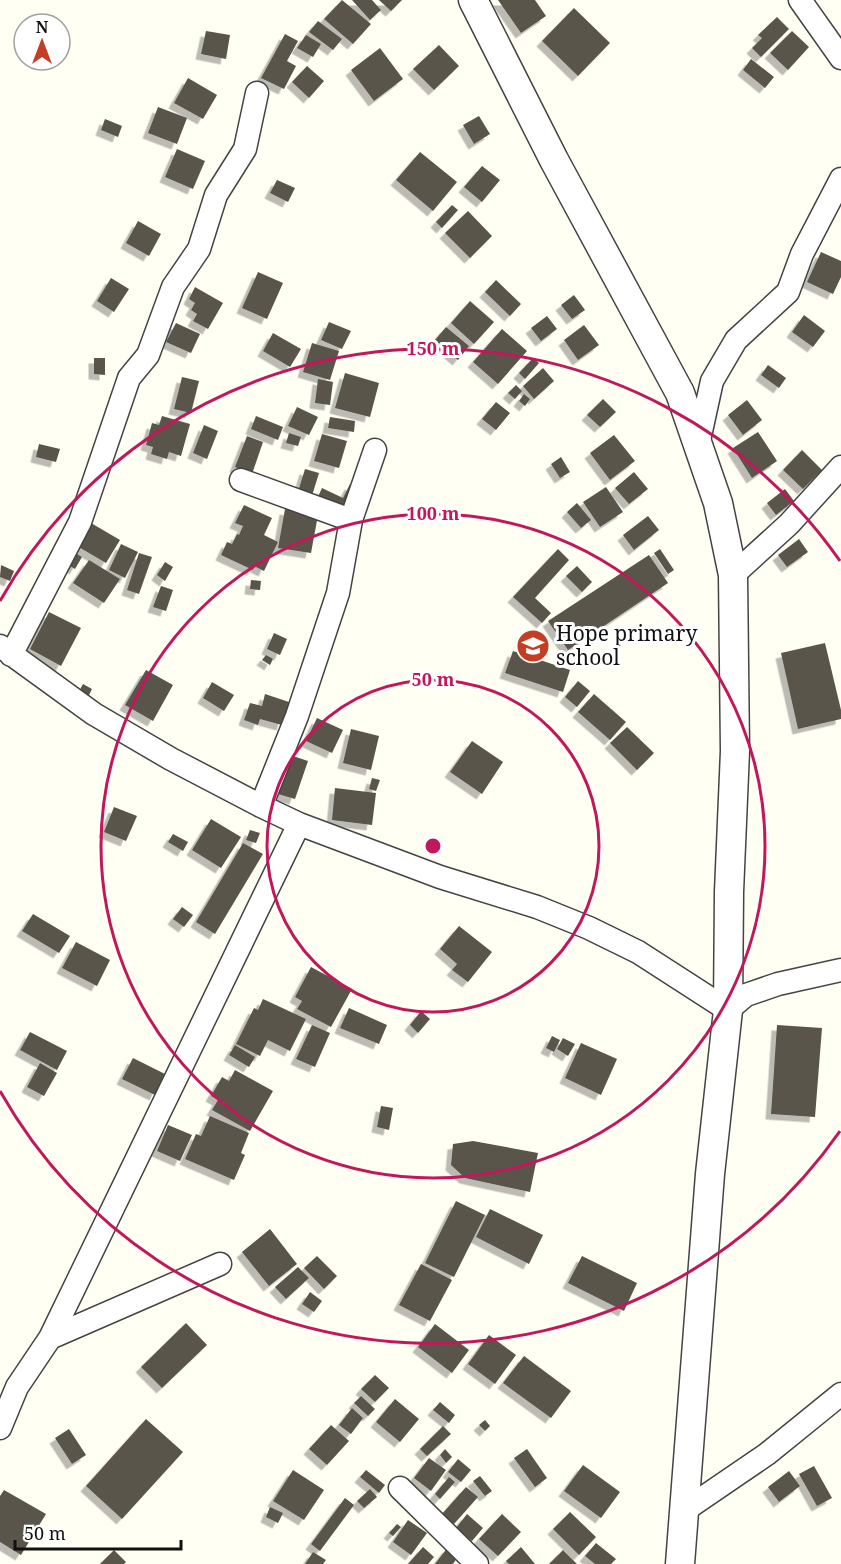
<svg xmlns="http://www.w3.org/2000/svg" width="841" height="1564" viewBox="0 0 841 1564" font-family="'Noto Serif',serif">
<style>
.building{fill:#5a544c;filter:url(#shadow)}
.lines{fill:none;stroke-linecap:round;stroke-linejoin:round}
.minor-casing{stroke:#444;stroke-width:25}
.tertiary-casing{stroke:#444;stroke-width:31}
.minor{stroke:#fff;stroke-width:22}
.tertiary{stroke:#fff;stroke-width:28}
.ring{fill:none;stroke:#c2185b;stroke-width:3}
.labels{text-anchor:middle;stroke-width:6;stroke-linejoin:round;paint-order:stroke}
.poi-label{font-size:21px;fill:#111;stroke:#fff;text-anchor:start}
.centre{fill:#c2185b;stroke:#fff;stroke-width:3}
.ring-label{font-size:18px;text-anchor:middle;font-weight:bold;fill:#c2185b;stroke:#fff;stroke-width:6;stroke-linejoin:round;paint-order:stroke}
</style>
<defs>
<filter id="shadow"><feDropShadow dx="-5.5" dy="5.5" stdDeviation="0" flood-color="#0004"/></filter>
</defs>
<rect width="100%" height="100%" fill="#fffff4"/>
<path class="building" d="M342,0L371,24L353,44L324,19Z
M352,0H372L381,10L370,20Z
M379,0H402L391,11Z
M498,0H535L546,16L521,33Z
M574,8L610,43L578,76L542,41Z
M777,17L789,29L761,57L752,48L762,38L758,35Z
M318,21L342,39L333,50L309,32Z
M206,31L230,35L226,59L201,54Z
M792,31L809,47L788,70L770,53Z
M285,34L298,41L287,61L296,66L284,89L261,78Z
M306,35L321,44L313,57L297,48Z
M439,45L459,66L434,90L413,69Z
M380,48L403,79L374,101L351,70Z
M751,59L774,77L765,88L743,70Z
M307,66L324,81L309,98L292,82Z
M188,78L217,95L203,119L174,103Z
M158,107L187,118L177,144L148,133Z
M479,116L490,134L474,144L463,125Z
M105,119L122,126L118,137L101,130Z
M177,149L205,161L193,189L165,177Z
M420,152L457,182L433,211L396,180Z
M482,166L500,180L482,202L464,187Z
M277,180L295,188L288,202L270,193Z
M452,205L458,210L442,228L436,222Z
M468,211L492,236L470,258L445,233Z
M138,221L161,234L149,256L126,243Z
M821,252L841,261V277L833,294L807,282Z
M258,272L283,283L267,319L242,308Z
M111,278L129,289L114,312L97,301Z
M496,280L521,304L510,316L485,292Z
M195,287L223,303L208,329L193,321L197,314L191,310L195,303L189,299Z
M574,295L585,310L572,319L561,305Z
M470,301L494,322L474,344L451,323Z
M804,315L825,331L813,347L792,332Z
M547,316L557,329L541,341L531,328Z
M329,322L351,331L342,349L321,340Z
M176,323L200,334L191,353L166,342Z
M584,325L599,345L578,360L564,340Z
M446,327L469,346L458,360L435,340Z
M502,329L527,351L498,384L473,362Z
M273,333L301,349L290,367L263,351Z
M312,343L339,351L330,380L303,372Z
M94,358H105V375L94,374Z
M533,358L539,363L525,379L519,373Z
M768,365L786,378L779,388L761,375Z
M543,368L554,381L534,399L523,386Z
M345,373L379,383L370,417L335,408Z
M182,377L199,381L191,413L174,409Z
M318,379L333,382L330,405L315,403Z
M516,385L522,391L515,399L508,393Z
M524,394L530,399L525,406L519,401Z
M603,399L616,412L600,427L587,415Z
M747,400L762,420L743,435L728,415Z
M496,402L510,413L496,430L482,419Z
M297,407L318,417L309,435L288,426Z
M162,416L190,424L181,456L169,452L167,459L151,454L153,447L146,445L152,423L159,425Z
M256,416L283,427L278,440L251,429Z
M330,417L355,421L354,432L328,428Z
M204,425L218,431L207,459L193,453Z
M758,432L777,461L752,478L733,448Z
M289,433L301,437L298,446L286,443Z
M322,434L347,441L339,468L314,461Z
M614,435L635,461L610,480L590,453Z
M247,436L263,442L252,474L235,467Z
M39,444L60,449L56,462L36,457Z
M802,450L822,470L803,489L783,470Z
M561,457L570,472L560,478L551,464Z
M305,469L319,473L311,499L297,495Z
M634,472L648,489L629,504L615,488Z
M350,484L358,488L346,513L317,499L322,488L343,498Z
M606,487L623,512L600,527L583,502Z
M785,489L794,501L776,515L767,503Z
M577,503L591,520L581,528L567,512Z
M244,505L272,518L264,535L278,542L264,571L254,566L253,570L221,555L227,542L232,544L237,534L239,535L243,526L235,523Z
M285,509L318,515L311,553L278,548Z
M648,516L659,530L634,550L623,535Z
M91,523L120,540L106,563L77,546Z
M799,539L808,552L787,567L778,555Z
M121,544L138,552L125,578L109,570Z
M558,549L569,560L535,598L551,613L542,623L513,597Z
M660,549L674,570L668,574L654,553Z
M72,551L82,557L75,569L65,563Z
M139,553L152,557L139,594L127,590Z
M649,555L668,583L568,650L548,621Z
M89,560L120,579L104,603L73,583Z
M165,562L173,567L165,581L157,575Z
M1,565L14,571L10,581L0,577Z
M577,566L592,582L582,592L566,576Z
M251,580L261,581L260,590L250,589Z
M161,586L173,590L166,611L153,607Z
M49,612L81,628L61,666L30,649Z
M274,633L287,639L280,655L267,649Z
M825,643L841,710V719L798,729L781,653Z
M513,651L570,670L563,692L505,673Z
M266,655L273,659L270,665L262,660Z
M146,670L173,685L153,721L125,705Z
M578,681L590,691L577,707L565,697Z
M212,682L234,695L224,711L203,698Z
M83,684L92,689L87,699L77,695Z
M265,694L289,702L282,725L260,719L258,725L244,720L250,703L262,706Z
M594,694L626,722L610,740L578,712Z
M317,718L343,730L332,753L306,741Z
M627,727L654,753L637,770L610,743Z
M351,729L379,736L371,770L343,763Z
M472,741L503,762L482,794L450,772Z
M290,755L308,761L295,799L278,794Z
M372,778L380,780L376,791L369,789Z
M335,788L376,793L372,825L332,820Z
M114,807L137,816L126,841L104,832Z
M211,819L241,837L221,868L192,850Z
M250,830L260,833L256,843L246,840Z
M173,834L188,842L183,851L168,842Z
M243,843L263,854L215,934L196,922Z
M182,907L193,915L184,927L173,919Z
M33,914L70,936L59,953L22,931Z
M459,926L492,952L468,982L452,970L457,964L440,949Z
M76,942L110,960L97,986L62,968Z
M311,967L352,989L331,1027L297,1009L302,1001L295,997Z
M263,999L306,1019L290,1051L268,1040L260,1056L236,1044L254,1008L258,1010Z
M349,1008L387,1025L379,1044L340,1028Z
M421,1011L430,1019L418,1033L410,1025Z
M312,1025L330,1033L315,1067L296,1059Z
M777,1025L822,1028L815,1117L771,1114Z
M30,1032L67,1051L57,1070L20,1050Z
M552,1036L560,1040L554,1052L546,1048Z
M563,1038L575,1044L568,1056L557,1049Z
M581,1043L617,1059L601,1095L565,1078Z
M235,1045L255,1057L249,1067L229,1055Z
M133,1058L165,1074L155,1095L122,1079Z
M40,1063L57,1073L44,1096L27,1087Z
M235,1070L273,1091L250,1131L212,1110L218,1100L211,1096L222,1077L229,1081Z
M381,1106L393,1108L389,1130L377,1127Z
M210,1116L249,1133L241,1153L245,1155L234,1180L185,1159L196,1134L201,1136Z
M168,1125L192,1135L180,1161L157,1151Z
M473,1141L538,1153L530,1192L465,1178L451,1165L453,1144Z
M456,1201L485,1215L454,1277L425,1263Z
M490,1209L543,1235L529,1264L476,1237Z
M270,1229L297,1264L269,1286L242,1252Z
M317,1256L337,1276L324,1289L304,1268Z
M582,1256L637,1283L624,1311L568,1283Z
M421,1264L452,1280L430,1321L399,1305Z
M298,1267L309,1278L286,1299L275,1287Z
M310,1292L322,1301L314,1312L302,1304Z
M186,1323L207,1345L162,1388L141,1367Z
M435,1324L469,1350L452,1373L418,1347Z
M489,1335L516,1355L495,1384L468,1364Z
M524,1356L571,1391L551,1418L503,1383Z
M375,1375L389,1388L375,1402L361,1389Z
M361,1396L375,1409L368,1416L354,1403Z
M395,1399L419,1419L400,1442L376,1422Z
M440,1402L455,1415L449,1423L433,1410Z
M352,1408L363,1418L351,1434L339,1425Z
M146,1419L183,1452L122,1519L86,1486Z
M485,1420L490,1426L485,1431L479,1425Z
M331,1425L349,1441L327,1465L309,1449Z
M443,1426L451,1434L427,1456L420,1449Z
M69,1429L86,1455L72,1464L55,1438Z
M445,1449L452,1457L446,1463L440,1455Z
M527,1449L547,1478L535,1487L514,1458Z
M429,1458L446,1470L431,1491L414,1478Z
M458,1459L471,1470L461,1482L448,1472Z
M583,1465L620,1492L601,1518L564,1491Z
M814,1466L832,1498L817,1506L799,1474Z
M293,1470L324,1490L304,1520L273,1501Z
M366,1470L385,1485L379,1493L360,1477Z
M789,1471L800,1486L779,1502L768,1487Z
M480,1476L492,1491L485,1496L473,1481Z
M449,1477L455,1482L440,1499L435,1494Z
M466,1487L478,1497L454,1524L442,1514Z
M370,1489L377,1497L364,1508L357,1501Z
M4,1490L46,1514L21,1555L0,1542V1496Z
M345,1498L354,1505L320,1551L311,1544Z
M270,1507L283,1513L278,1523L266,1517Z
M570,1512L596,1537L579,1555L553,1529Z
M467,1514L483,1528L472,1541L456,1528Z
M502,1514L521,1532L498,1556L479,1539Z
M408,1520L427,1533L411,1555L393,1542Z
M397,1524L401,1527L393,1536L389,1533Z
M596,1543L616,1559L611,1564H595L585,1556Z
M423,1547L434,1557L428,1564H408Z
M448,1547L459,1555L453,1564H435Z
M521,1547L535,1564H509L506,1561Z
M114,1550L126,1562L124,1564H100Z
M563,1550L577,1564H549Z
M313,1552L326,1560L323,1564H305Z"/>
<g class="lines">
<defs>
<path id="minor" d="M800,0L841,58
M698,445L712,381L736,340L788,292L802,254L841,179
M241,480L351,520
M733,575L789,524L841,467
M0,646L94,714L171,759L261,806L299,824L440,877L537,907L589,928L638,952L728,1010L746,995L778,984L841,970
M11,655L80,522L129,378L148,355L173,287L199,249L216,195L245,149L257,93
M261,806L297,716L338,593L351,520L375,450
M50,1338L220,1264
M0,1428L17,1387L50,1338L299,824
M400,1488L477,1564
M685,1510L767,1454L841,1394"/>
<path id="tertiary" d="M473,0L554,160L680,393L718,503L733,575L735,751L729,892L728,1010L710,1174L680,1564"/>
</defs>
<use href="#minor" class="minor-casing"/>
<use href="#tertiary" class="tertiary-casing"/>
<use href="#minor" class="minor"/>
<use href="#tertiary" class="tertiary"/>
</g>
<g class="ring">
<circle cx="433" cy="846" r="166"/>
<circle cx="433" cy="846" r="332"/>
<path d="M840 1131A497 497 0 0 1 0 1091M0 601A497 497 0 0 1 840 561"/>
</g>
<defs>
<symbol id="school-disc" viewBox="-11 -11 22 22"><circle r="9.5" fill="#c53e24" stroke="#fff"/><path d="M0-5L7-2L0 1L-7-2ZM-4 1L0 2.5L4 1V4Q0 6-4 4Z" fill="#fff"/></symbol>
</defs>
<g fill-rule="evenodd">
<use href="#school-disc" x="514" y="627" width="38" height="38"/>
</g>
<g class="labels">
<g class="poi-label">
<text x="556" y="641">Hope primary<tspan x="556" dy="24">school</tspan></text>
</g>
</g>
<circle cx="433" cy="846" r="9" class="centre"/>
<g class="ring-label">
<text x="433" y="355">150 m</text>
<text x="433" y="520">100 m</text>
<text x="433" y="686">50 m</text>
</g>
<g transform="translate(42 42)"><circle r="28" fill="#ffffff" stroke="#a0a0a0" stroke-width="1.5"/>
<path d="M0-4.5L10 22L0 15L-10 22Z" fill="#c53e24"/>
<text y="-9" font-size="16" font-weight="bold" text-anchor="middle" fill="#111111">N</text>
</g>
<path d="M15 1540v9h166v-9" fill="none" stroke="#111111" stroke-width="3"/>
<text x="24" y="1540" font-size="18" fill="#111111" stroke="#ffffff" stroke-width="4.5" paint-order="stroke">50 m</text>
</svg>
